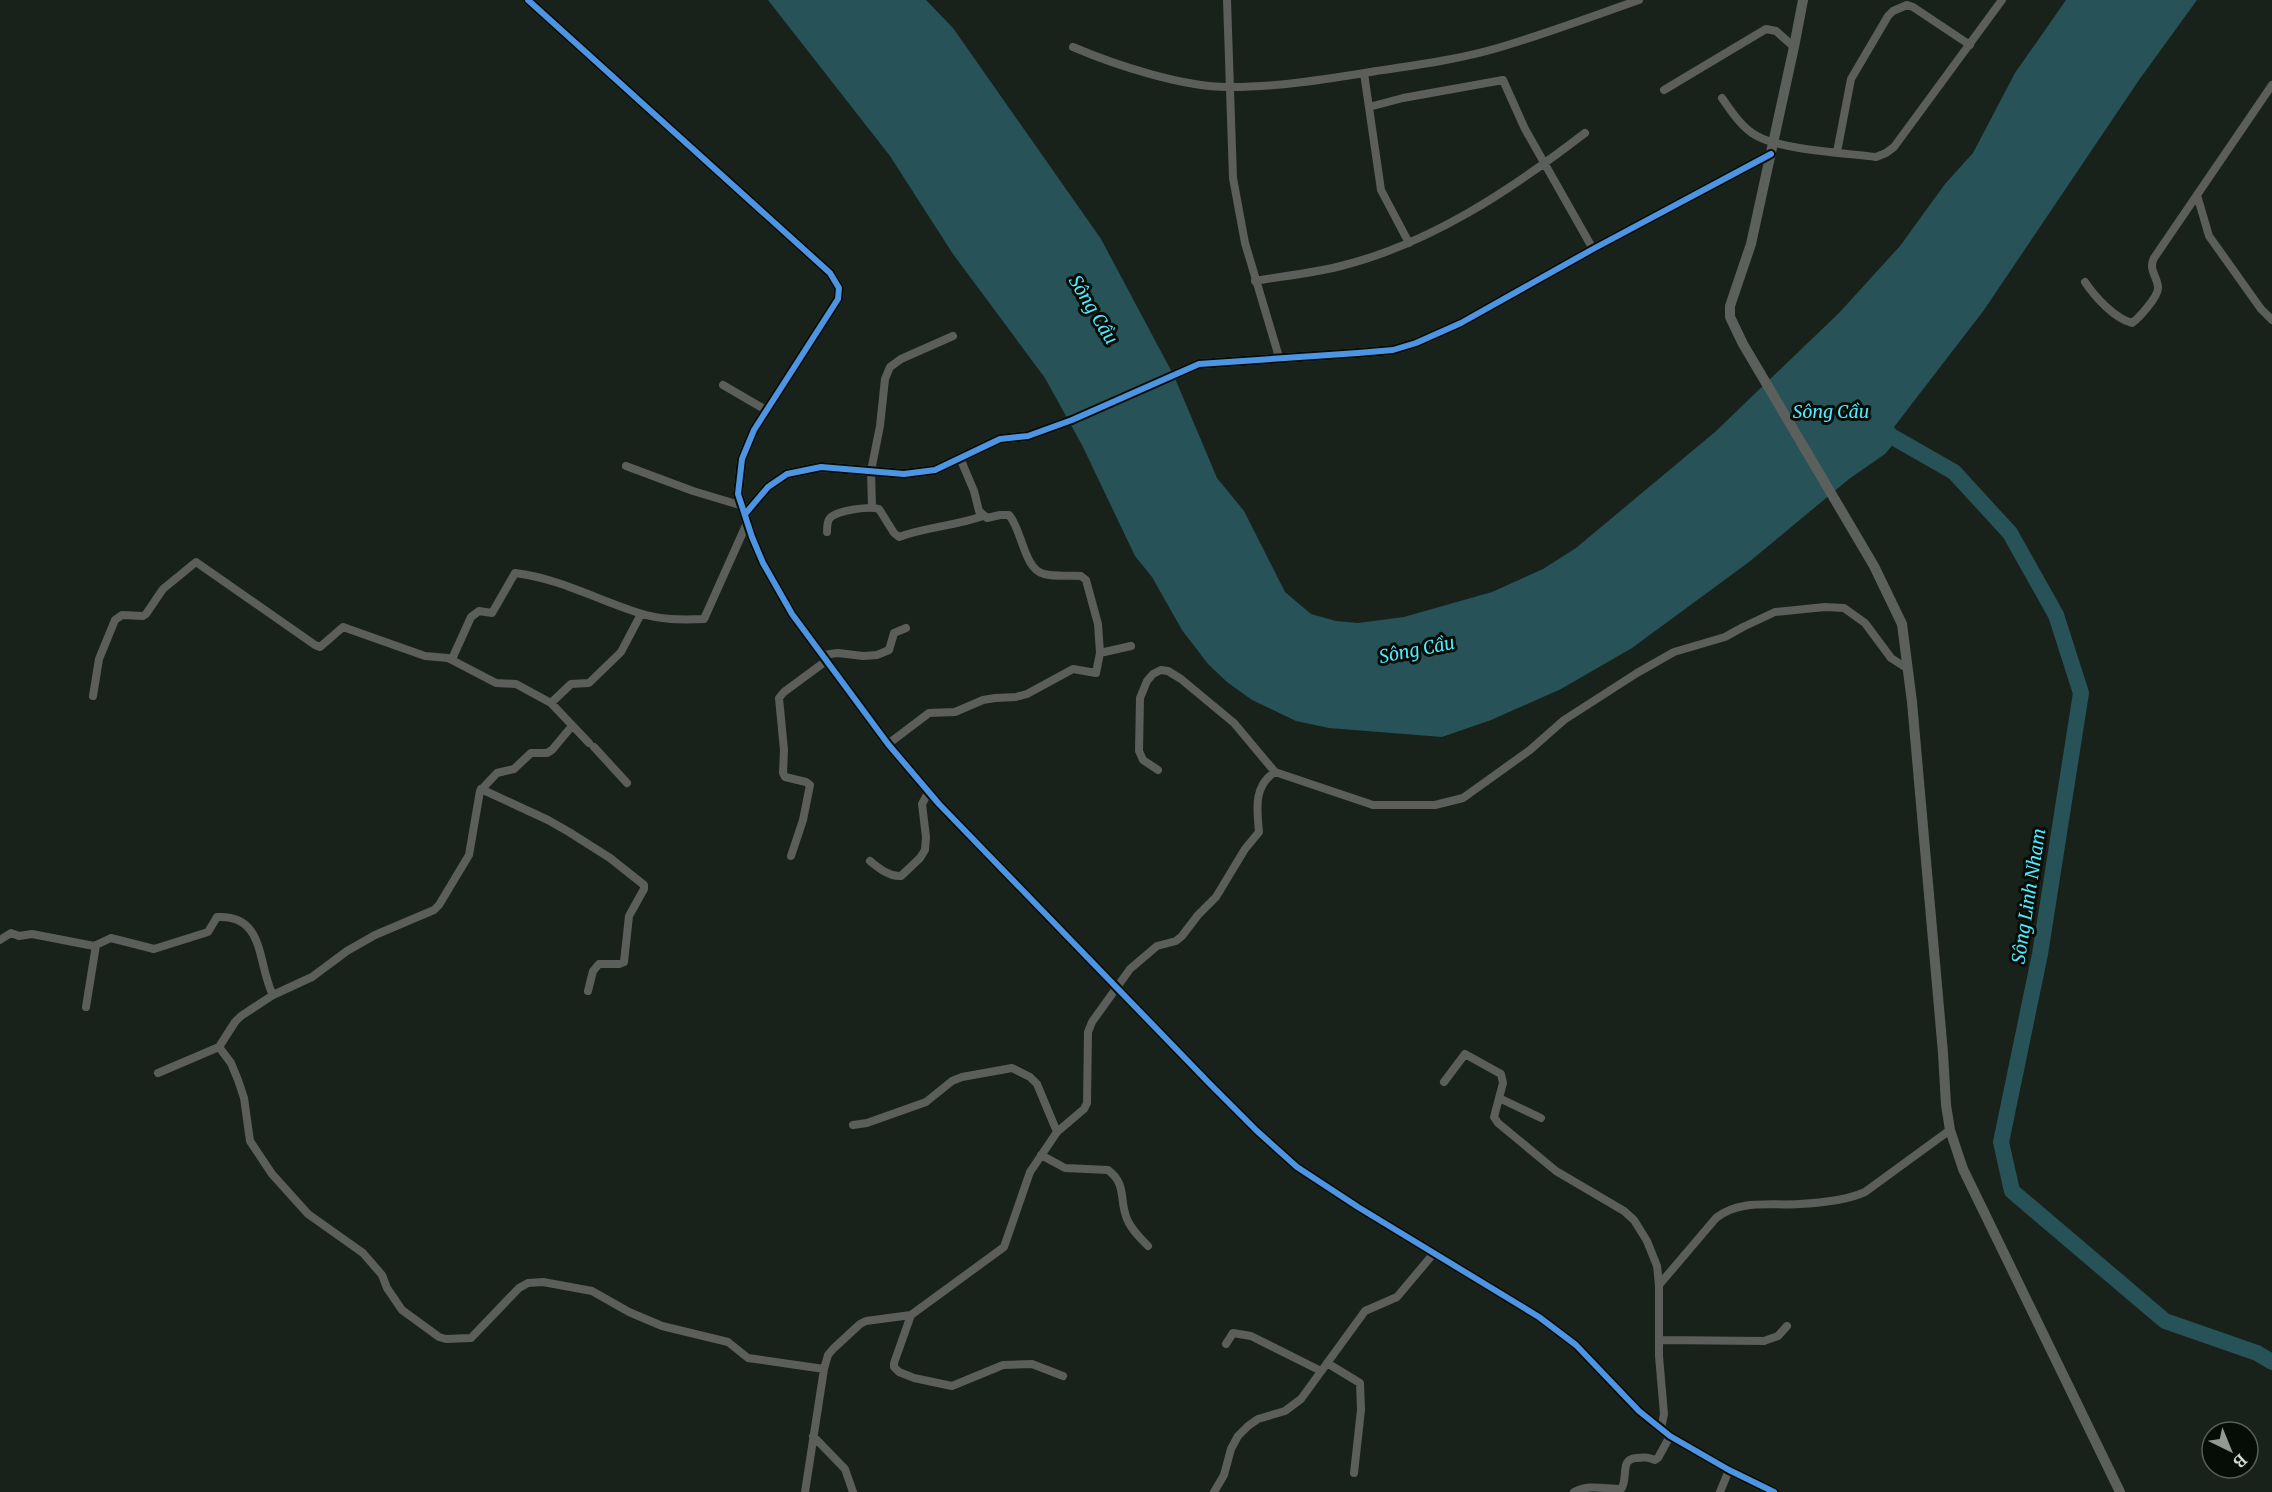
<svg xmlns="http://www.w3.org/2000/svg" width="2272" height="1492" viewBox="0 0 2272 1492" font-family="Merriweather,serif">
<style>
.water{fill:#275258}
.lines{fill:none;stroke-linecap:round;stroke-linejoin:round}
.river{stroke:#275258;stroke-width:16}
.street{stroke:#5b5e5a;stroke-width:8}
.secondary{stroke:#5c605c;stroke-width:10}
.cycleway-casing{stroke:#060d07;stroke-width:10}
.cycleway{stroke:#4d94e3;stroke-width:6}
.labels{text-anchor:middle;stroke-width:6;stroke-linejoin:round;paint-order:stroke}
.water-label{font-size:18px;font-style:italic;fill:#52e8ff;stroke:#060d07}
</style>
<rect width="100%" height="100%" fill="#18221b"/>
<path class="water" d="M768,0H926L953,28L1101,239L1174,376L1217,478L1244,511L1285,592L1311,614L1336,621L1358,623L1404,617L1492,592L1543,569L1576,548L1715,432L1839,313L1900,246L1945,184L1973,153L2015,73L2066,0H2197L2139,80L1984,310L1894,427L1900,436L1885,454L1849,479L1749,562L1632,648L1561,689L1491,720L1442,737L1329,728L1296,721L1252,700L1227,682L1208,664L1182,630L1152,577L1135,556L1082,445L1045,378L953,254L890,156Z"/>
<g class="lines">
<path class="river" d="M1877,428L1954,472L2010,533L2056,615L2081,693L2040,954L2001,1142L2012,1191L2165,1321L2257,1353L2272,1362"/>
<path class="street" d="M1227,0L1233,178L1245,243L1279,357
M1073,47C1115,65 1185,88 1231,87C1279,87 1328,79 1376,71C1418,65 1461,59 1501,47C1548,33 1593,16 1639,0
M1364,73L1381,190L1409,243
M1664,90L1766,29L1776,31L1794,47
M1722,98C1731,111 1742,128 1757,136C1782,150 1845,153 1876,157L1886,153L1894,147L2002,0
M1369,107L1403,98L1503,80L1525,129L1593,249
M1837,152L1851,79L1888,16L1893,11L1907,5L1913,7L1970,45
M2197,195L2209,236L2261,309L2272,320
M1255,281C1284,276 1313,273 1341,266C1432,243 1512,189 1585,133
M2085,282C2095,297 2114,318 2132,323C2139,318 2159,296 2158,287C2157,276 2148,269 2154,258L2272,85
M723,385L766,410
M960,458L974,491L979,511L987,518L1000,515H1009C1022,529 1024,570 1044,574C1056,577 1069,575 1081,576L1086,580L1098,624L1100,653
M626,466L693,491L743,506
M872,507L871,471L880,426L885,379L890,367L901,359L953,336
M827,532C827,527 827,521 830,518C838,510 870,506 879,509L894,533L899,537C926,527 955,526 983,516
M822,655L838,653L863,656L877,655L889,650L894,633L906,628
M452,659L471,617L479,611L492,613L515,573C558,578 598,600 639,613C660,620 682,620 704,619L747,523
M93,696L99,659L115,620L122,615L143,616L146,614L163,589L196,562L315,645L320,647L343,627L425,656L448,658L496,683L516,684L551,703L589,743
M551,703L571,684L589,683L621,652L641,614
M888,744L929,713L955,712L983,700L995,698L1016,697L1027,694L1073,669L1096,673L1100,653L1131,646
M594,747L627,783
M1158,770L1143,760L1139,751L1140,698L1147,681L1153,674L1161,670L1168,671L1181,679L1234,723L1275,772L1373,805H1435L1463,798L1530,750L1564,720L1637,673L1674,652L1725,637L1743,627L1775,612L1825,607L1844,608L1865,623L1891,658L1908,669
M481,789L548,820L569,832L610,858L644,885V889L629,916L624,962L619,964H599L593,971L588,991
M791,856L803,820L810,785L806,782L785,777L783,773L784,750L779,698L784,692L826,661
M870,861C879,868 889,877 901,876L920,858L925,850L926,837L922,804L929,791
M0,940L11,933L19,936L32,934L94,946L111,938L154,949L208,932L217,917C266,914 257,965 273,995
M86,1007L96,945
M219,1047L231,1063L238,1080L244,1098L250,1141L272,1174L308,1214L363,1253L382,1275L387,1288L402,1310L439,1337L446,1339L471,1338L519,1288L528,1283L543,1282L592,1291L629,1312L662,1326L728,1342L748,1358L824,1369
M158,1073L219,1047L235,1022L241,1016L273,995L312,977L347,951L375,935L434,910L439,905L469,855L480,791L497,773L514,769L531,753H547L552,750L572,726
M1444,1082L1465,1054L1501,1074L1503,1083L1494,1117L1498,1123L1556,1171L1624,1211L1634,1220L1647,1241L1657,1266L1659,1285V1356L1664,1414L1661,1429
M1499,1098L1541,1118
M853,1125L867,1123L926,1102L952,1081L962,1077L1012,1068L1030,1077L1037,1084L1057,1132
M1041,1155L1065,1168L1108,1170C1127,1184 1119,1200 1127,1219C1131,1229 1140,1238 1148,1246
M1659,1285L1716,1218C1740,1199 1771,1206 1799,1204C1820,1203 1845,1201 1865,1192L1950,1130
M911,1315L894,1363V1367L899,1372L914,1378L952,1386L1003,1365L1032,1364L1063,1376
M1659,1340L1764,1341L1778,1336L1787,1326
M1226,1344L1233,1333L1251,1336L1321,1371
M1327,1363L1360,1383L1361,1410L1354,1473
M813,1436L845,1469L853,1492
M805,1492L824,1369L828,1355L833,1349L860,1324L866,1321L911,1315L1004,1247L1030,1172L1057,1132L1084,1109L1087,1103L1088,1032L1092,1022L1130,969L1157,946L1176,941L1182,936L1198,915L1216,897L1245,849L1259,832C1257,810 1253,786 1275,772
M1214,1492L1224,1475L1231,1449L1238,1436L1248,1426L1258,1419L1285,1411L1301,1399L1365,1311L1397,1297L1434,1253
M1574,1492C1590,1484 1604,1489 1621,1489C1629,1479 1619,1459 1636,1458C1644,1457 1648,1457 1655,1460L1658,1458L1670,1436
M1720,1492L1729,1470"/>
<path class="secondary" d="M528,0L830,273L839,288L838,299L754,430L742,459L738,494L752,537L763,563L792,614L888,744L939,804L1210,1084L1257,1131L1297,1167L1358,1207L1539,1317L1576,1345L1639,1411L1670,1436L1729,1470L1774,1492
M1803,0L1794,47L1751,244L1730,306V317L1743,344L1874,566L1902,624L1912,702L1943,1053L1946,1105L1950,1130L1963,1169L2120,1492
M746,513L768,487L787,474L821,467L904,474L935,470L1000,439L1028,436L1072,420L1199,364L1358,353L1393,350L1416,343L1461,323L1593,249L1771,154"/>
<defs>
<path id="cycleway" d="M528,0L830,273L839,288L838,299L754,430L742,459L738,494L752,537L763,563L792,614L888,744L939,804L1210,1084L1257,1131L1297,1167L1358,1207L1539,1317L1576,1345L1639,1411L1670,1436L1729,1470L1774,1492
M746,513L768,487L787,474L821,467L904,474L935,470L1000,439L1028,436L1072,420L1199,364L1358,353L1393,350L1416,343L1461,323L1593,249L1771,154"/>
</defs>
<use href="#cycleway" class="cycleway-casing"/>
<use href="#cycleway" class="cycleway"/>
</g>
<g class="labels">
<g class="water-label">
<text transform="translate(1093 310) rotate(59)" y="6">Sông Cầu</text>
<text x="1831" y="418">Sông Cầu</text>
<text transform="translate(1417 650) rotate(-11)" y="6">Sông Cầu</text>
<text transform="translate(2029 896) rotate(-81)" y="6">Sông Linh Nham</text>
</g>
</g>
<g transform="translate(2230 1450) rotate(137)"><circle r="28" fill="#060d07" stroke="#575f59" stroke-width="1.5"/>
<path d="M0-4.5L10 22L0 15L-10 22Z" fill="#909a93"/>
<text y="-9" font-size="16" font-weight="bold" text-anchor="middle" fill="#d0dbd3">B</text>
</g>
</svg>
